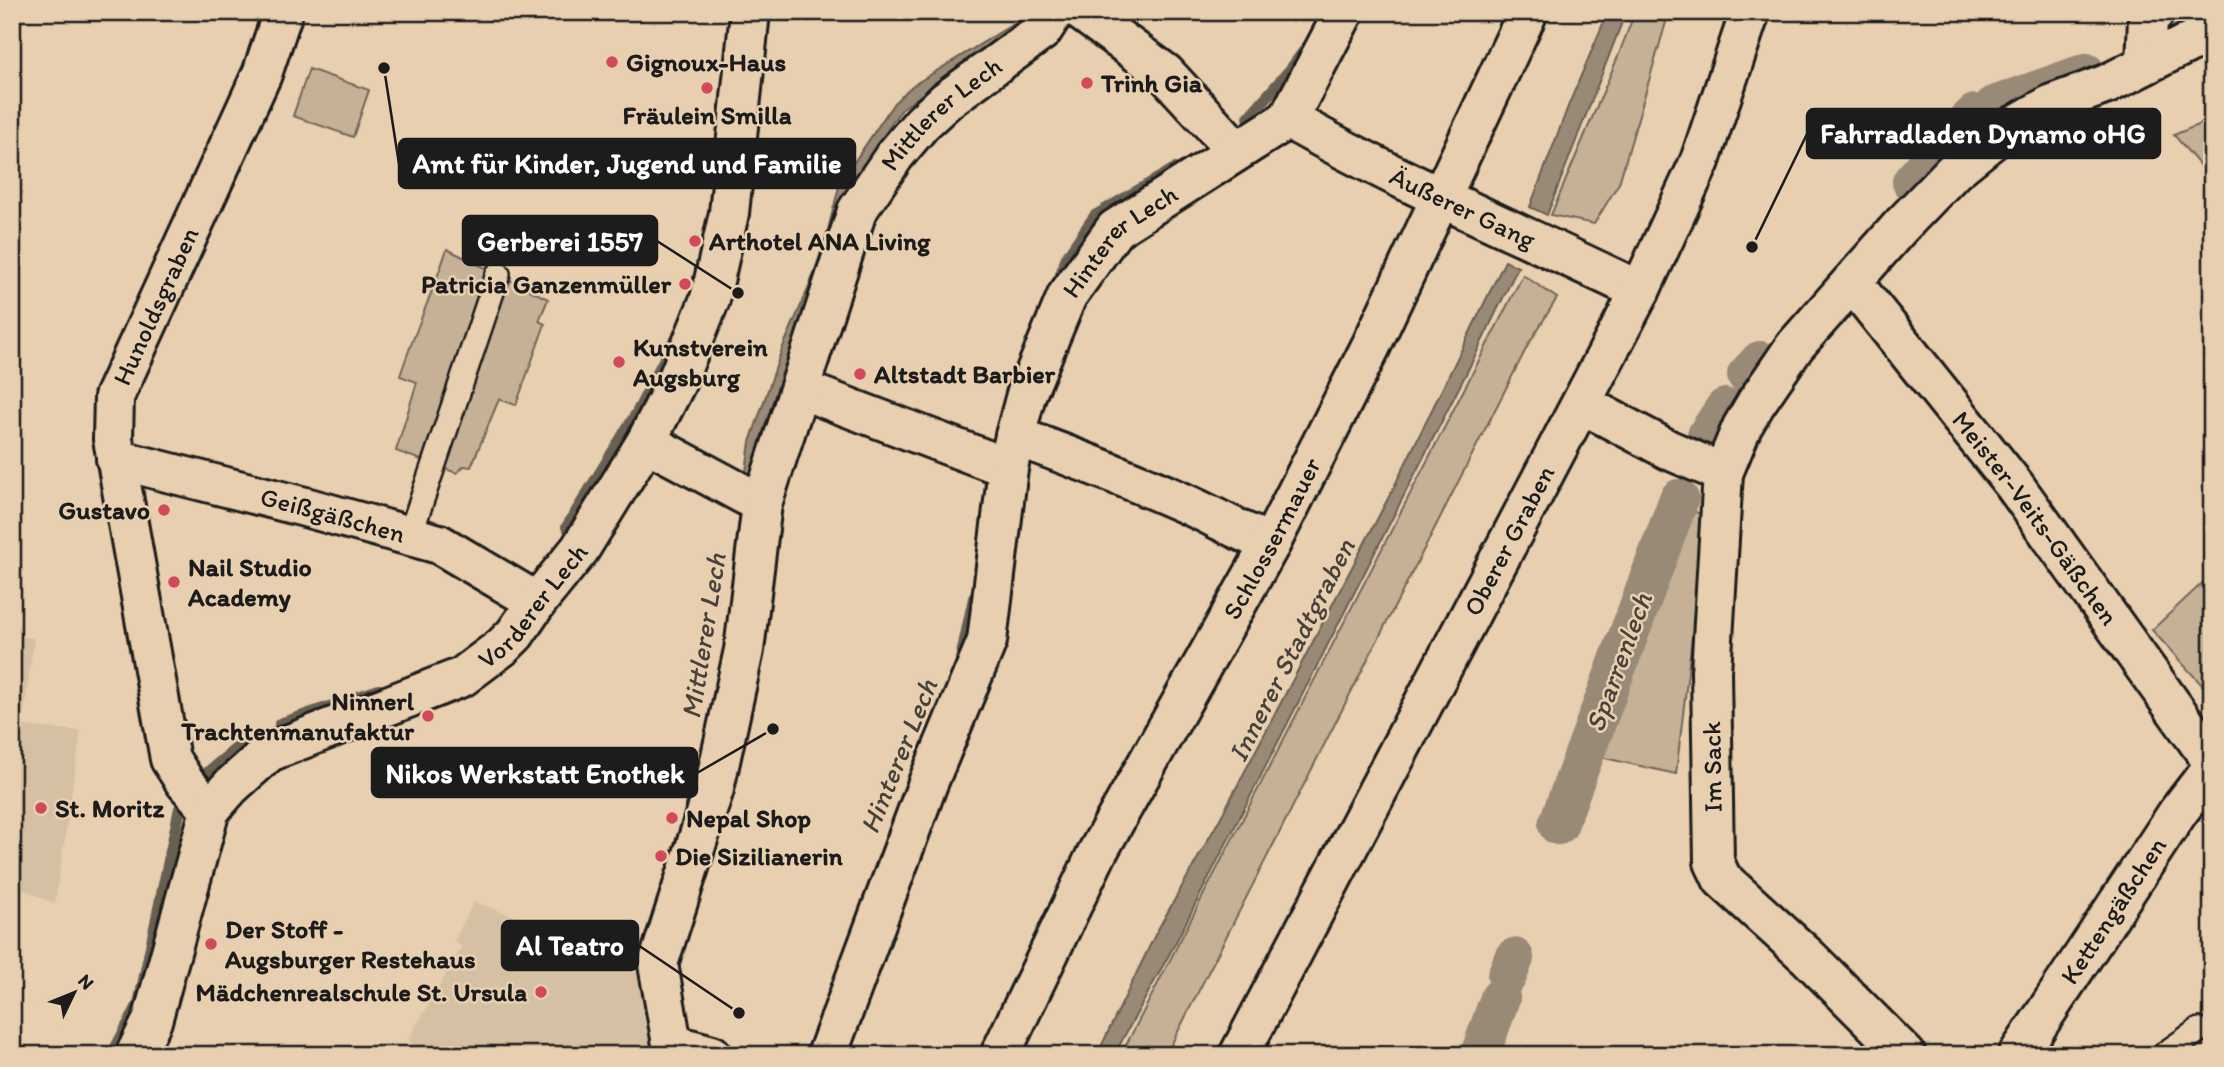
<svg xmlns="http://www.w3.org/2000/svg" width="2224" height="1067" viewBox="0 0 2224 1067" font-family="Itim,sans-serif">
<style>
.built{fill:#d6c0a3}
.green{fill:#c6b197;stroke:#71665a;stroke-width:2}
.water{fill:#998a77;stroke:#675e53;stroke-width:2}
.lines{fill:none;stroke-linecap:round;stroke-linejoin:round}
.stream{stroke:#675e53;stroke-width:12}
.canal{stroke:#998a77;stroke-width:40}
.service-casing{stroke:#1c1c1c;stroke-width:28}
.minor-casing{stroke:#1c1c1c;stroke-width:44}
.tertiary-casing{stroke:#1c1c1c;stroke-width:44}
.service{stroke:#e7cfaf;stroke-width:23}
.minor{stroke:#e7cfaf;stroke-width:38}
.tertiary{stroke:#e7cfaf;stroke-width:38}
.poi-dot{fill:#d1495b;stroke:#e7cfaf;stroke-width:2.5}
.labels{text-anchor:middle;stroke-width:5;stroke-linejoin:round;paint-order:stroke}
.poi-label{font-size:26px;font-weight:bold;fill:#1c1c1c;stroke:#e7cfaf;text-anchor:start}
.street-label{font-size:26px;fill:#1c1c1c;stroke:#e7cfaf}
.water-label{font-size:28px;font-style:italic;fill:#48423c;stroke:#e7cfaf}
.leader{fill:none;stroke:#1c1c1c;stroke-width:2.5}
.callout-dot{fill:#1c1c1c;stroke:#e7cfaf;stroke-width:2.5}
.callout{fill:#1c1c1c;stroke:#1c1c1c;stroke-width:2.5}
.callout-label{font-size:28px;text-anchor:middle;font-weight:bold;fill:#fff}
</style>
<rect width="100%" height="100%" fill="#e7cfaf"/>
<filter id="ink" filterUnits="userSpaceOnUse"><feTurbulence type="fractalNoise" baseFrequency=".0143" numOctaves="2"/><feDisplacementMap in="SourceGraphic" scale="14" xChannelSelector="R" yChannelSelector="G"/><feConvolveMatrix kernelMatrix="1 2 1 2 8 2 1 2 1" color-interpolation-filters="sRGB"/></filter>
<g filter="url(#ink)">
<path class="built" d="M12,635L34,638L22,726L81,731L55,904L12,884Z
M474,902L587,942L589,937L637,956L652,1023L653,1055H411L416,1046L408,1040L462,947L454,941Z"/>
<path class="green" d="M1635,12H1669L1619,183L1594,224L1551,215L1617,59Z
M309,69L369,90L353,137L293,116Z
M2212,119V171L2207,174L2174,135Z
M447,249L548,299L539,321L545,324L516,405L499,399L471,467L464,466L457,473L396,451L417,382L400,376C414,333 433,292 447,249Z
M1523,275L1557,298L1527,347L1166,1055H1121Z
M1686,506L1706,518L1676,774L1600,757Z
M2212,574V696L2152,630Z"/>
<path class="water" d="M1033,12H1044L904,107L892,122L852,190L750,564L686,830L678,834L712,708L741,563L740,516L750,442L782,349L809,287L825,241L840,183L894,103L912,86Z
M1608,12H1626L1547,215L1530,207L1569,104Z
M1505,261L1518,267L1470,366L1176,942L1114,1055H1097L1156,933L1222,815L1392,491Z"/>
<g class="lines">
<path class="stream" d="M1249,117L1291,69L1307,47
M1058,284L1067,257L1095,216L1175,169
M567,527L637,413L673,343
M961,659L974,598
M280,724L379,690
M207,773L243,743
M112,1055L139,1004L180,808"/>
<path class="canal" d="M1994,106L2086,73
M1957,132L1975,114
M1912,182L1939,151
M1747,375L1760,361
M1707,435L1725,408
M1558,825L1679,499
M1507,976L1514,958
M1480,1055L1500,998"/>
<defs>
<path id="service" d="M410,535L498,274
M2163,1055L2199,1030"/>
<g id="minor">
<path d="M1082,12L1165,73L1237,151"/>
<path d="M2146,64L2148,19L2155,12"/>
<path id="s1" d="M1288,119C1402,184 1523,234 1640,291"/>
<path id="s2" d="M1852,282L2015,486L2212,761"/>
<path d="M800,389L1008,468"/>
<path d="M1582,404L1669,450L1723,473"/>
<path d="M1015,436C1072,457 1128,478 1184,503C1214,516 1241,533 1271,543"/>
<path d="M646,442L762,504"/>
<path id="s3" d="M116,459L305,507L439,544L537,602"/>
<path id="s4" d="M210,810L185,782L170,759L113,439L114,397L262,74L283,12"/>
<path d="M672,1044L712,1055"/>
<path id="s5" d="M135,1055L152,1021L210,810L231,786L269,752L462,677L502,647L515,634L537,602L580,549L646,442L676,383L710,299L729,213L750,12"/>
<path id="s6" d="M672,1055V1044L658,964L714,789L744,650L762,504L857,211L895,155L922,123L947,100L1042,31L1054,12"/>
<path id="s7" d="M827,1055L928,783L987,641L1008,468L1015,436L1026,395L1067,296L1115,229L1288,119L1344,12"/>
<path id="s8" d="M1000,1055L1097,853L1271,543L1371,346L1528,12"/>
<path d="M1906,1055L1808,957L1722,879L1714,862L1711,672L1723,473L1742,427L1756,403L1795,346L1900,227L1954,171L2001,133L2052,104L2107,84L2212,31"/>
<path id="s9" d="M2018,1055L2178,812L2212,768"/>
</g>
<g id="tertiary">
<path id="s10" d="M1239,1055L1640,291L1700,161L1750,12"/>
</g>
</defs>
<use href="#service" class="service-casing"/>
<use href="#minor" class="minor-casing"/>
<use href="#tertiary" class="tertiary-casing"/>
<use href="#service" class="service"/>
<use href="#minor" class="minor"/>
<use href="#tertiary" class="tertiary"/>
</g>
</g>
<g class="poi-dot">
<circle cx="612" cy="62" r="7"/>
<circle cx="1087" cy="83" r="7"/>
<circle cx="707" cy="88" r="7"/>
<circle cx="695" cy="241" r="7"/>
<circle cx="685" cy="284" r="7"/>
<circle cx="619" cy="362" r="7"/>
<circle cx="860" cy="374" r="7"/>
<circle cx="164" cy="510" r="7"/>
<circle cx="174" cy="582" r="7"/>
<circle cx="428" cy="716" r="7"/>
<circle cx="41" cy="808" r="7"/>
<circle cx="672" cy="818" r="7"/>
<circle cx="661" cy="856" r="7"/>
<circle cx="211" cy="944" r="7"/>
<circle cx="541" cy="992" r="7"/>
</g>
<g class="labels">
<g class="poi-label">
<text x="626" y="71">Gignoux-Haus</text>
<text x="1101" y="92">Trinh Gia</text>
<text x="707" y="124" text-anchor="middle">Fräulein Smilla</text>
<text x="709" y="250">Arthotel ANA Living</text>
<text x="671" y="293" text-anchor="end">Patricia Ganzenmüller</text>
<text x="633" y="356">Kunstverein<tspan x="633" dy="30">Augsburg</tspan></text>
<text x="874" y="383">Altstadt Barbier</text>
<text x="150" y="519" text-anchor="end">Gustavo</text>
<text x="188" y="576">Nail Studio<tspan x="188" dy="30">Academy</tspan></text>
<text x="414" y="710" text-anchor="end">Ninnerl<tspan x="414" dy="30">Trachtenmanufaktur</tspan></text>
<text x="55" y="817">St. Moritz</text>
<text x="686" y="827">Nepal Shop</text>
<text x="675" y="865">Die Sizilianerin</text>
<text x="225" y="938">Der Stoff -<tspan x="225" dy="30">Augsburger Restehaus</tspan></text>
<text x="527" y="1001" text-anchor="end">Mädchenrealschule St. Ursula</text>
</g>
<g class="street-label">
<text dy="9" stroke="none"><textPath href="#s6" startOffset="1003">Mittlerer Lech</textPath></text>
<text dy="9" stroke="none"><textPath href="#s1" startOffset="196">Äußerer Gang</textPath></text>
<text dy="9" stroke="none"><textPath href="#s7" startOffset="878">Hinterer Lech</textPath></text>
<text dy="9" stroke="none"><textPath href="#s4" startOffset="532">Hunoldsgraben</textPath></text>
<text dy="9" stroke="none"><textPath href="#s3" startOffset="224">Geißgäßchen</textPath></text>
<text dy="9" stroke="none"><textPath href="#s2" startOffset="299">Meister-Veits-Gäßchen</textPath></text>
<text dy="9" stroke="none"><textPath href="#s8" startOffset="584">Schlossermauer</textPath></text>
<text dy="9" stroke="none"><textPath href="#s10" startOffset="581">Oberer Graben</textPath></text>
<text dy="9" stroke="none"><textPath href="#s5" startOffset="648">Vorderer Lech</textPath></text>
<text transform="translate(1712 767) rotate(-91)" y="9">Im Sack</text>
<text dy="9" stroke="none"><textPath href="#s9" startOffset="173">Kettengäßchen</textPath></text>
</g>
<g class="water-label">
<text transform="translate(703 636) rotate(-81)" y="10">Mittlerer Lech</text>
<text transform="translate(1291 650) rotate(-63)" y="10">Innerer Stadtgraben</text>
<text transform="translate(1618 662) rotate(-70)" y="10">Sparrenlech</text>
<text transform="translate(898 756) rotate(-68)" y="10">Hinterer Lech</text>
</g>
</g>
<path class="leader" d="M1752 247L1807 134M384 68L399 164M738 293L657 241M773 729L697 773M739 1013L638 945"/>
<g class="callout-dot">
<circle cx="1752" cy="247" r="7"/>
<circle cx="384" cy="68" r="7"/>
<circle cx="738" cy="293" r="7"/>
<circle cx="773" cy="729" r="7"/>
<circle cx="739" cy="1013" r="7"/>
</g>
<g class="callout">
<rect x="1807" y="109" width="353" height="49" rx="7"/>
<rect x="399" y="139" width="456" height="49" rx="7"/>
<rect x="463" y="216" width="194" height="49" rx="7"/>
<rect x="372" y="748" width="325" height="49" rx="7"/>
<rect x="502" y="921" width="136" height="49" rx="7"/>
</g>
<g class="callout-label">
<text x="1983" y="143">Fahrradladen Dynamo oHG</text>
<text x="627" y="173">Amt für Kinder, Jugend und Familie</text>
<text x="560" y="251">Gerberei 1557</text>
<text x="535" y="783">Nikos Werkstatt Enothek</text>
<text x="570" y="955">Al Teatro</text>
</g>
<rect width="2224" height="1067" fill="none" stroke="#e7cfaf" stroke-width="42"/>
<rect x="21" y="21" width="2182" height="1025" fill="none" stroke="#1c1c1c" stroke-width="2.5" filter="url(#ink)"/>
<g transform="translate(74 993) rotate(47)" stroke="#e7cfaf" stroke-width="5" paint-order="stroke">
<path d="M0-5L12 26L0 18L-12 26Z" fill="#1c1c1c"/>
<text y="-10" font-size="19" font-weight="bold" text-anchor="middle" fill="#1c1c1c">N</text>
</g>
</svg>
